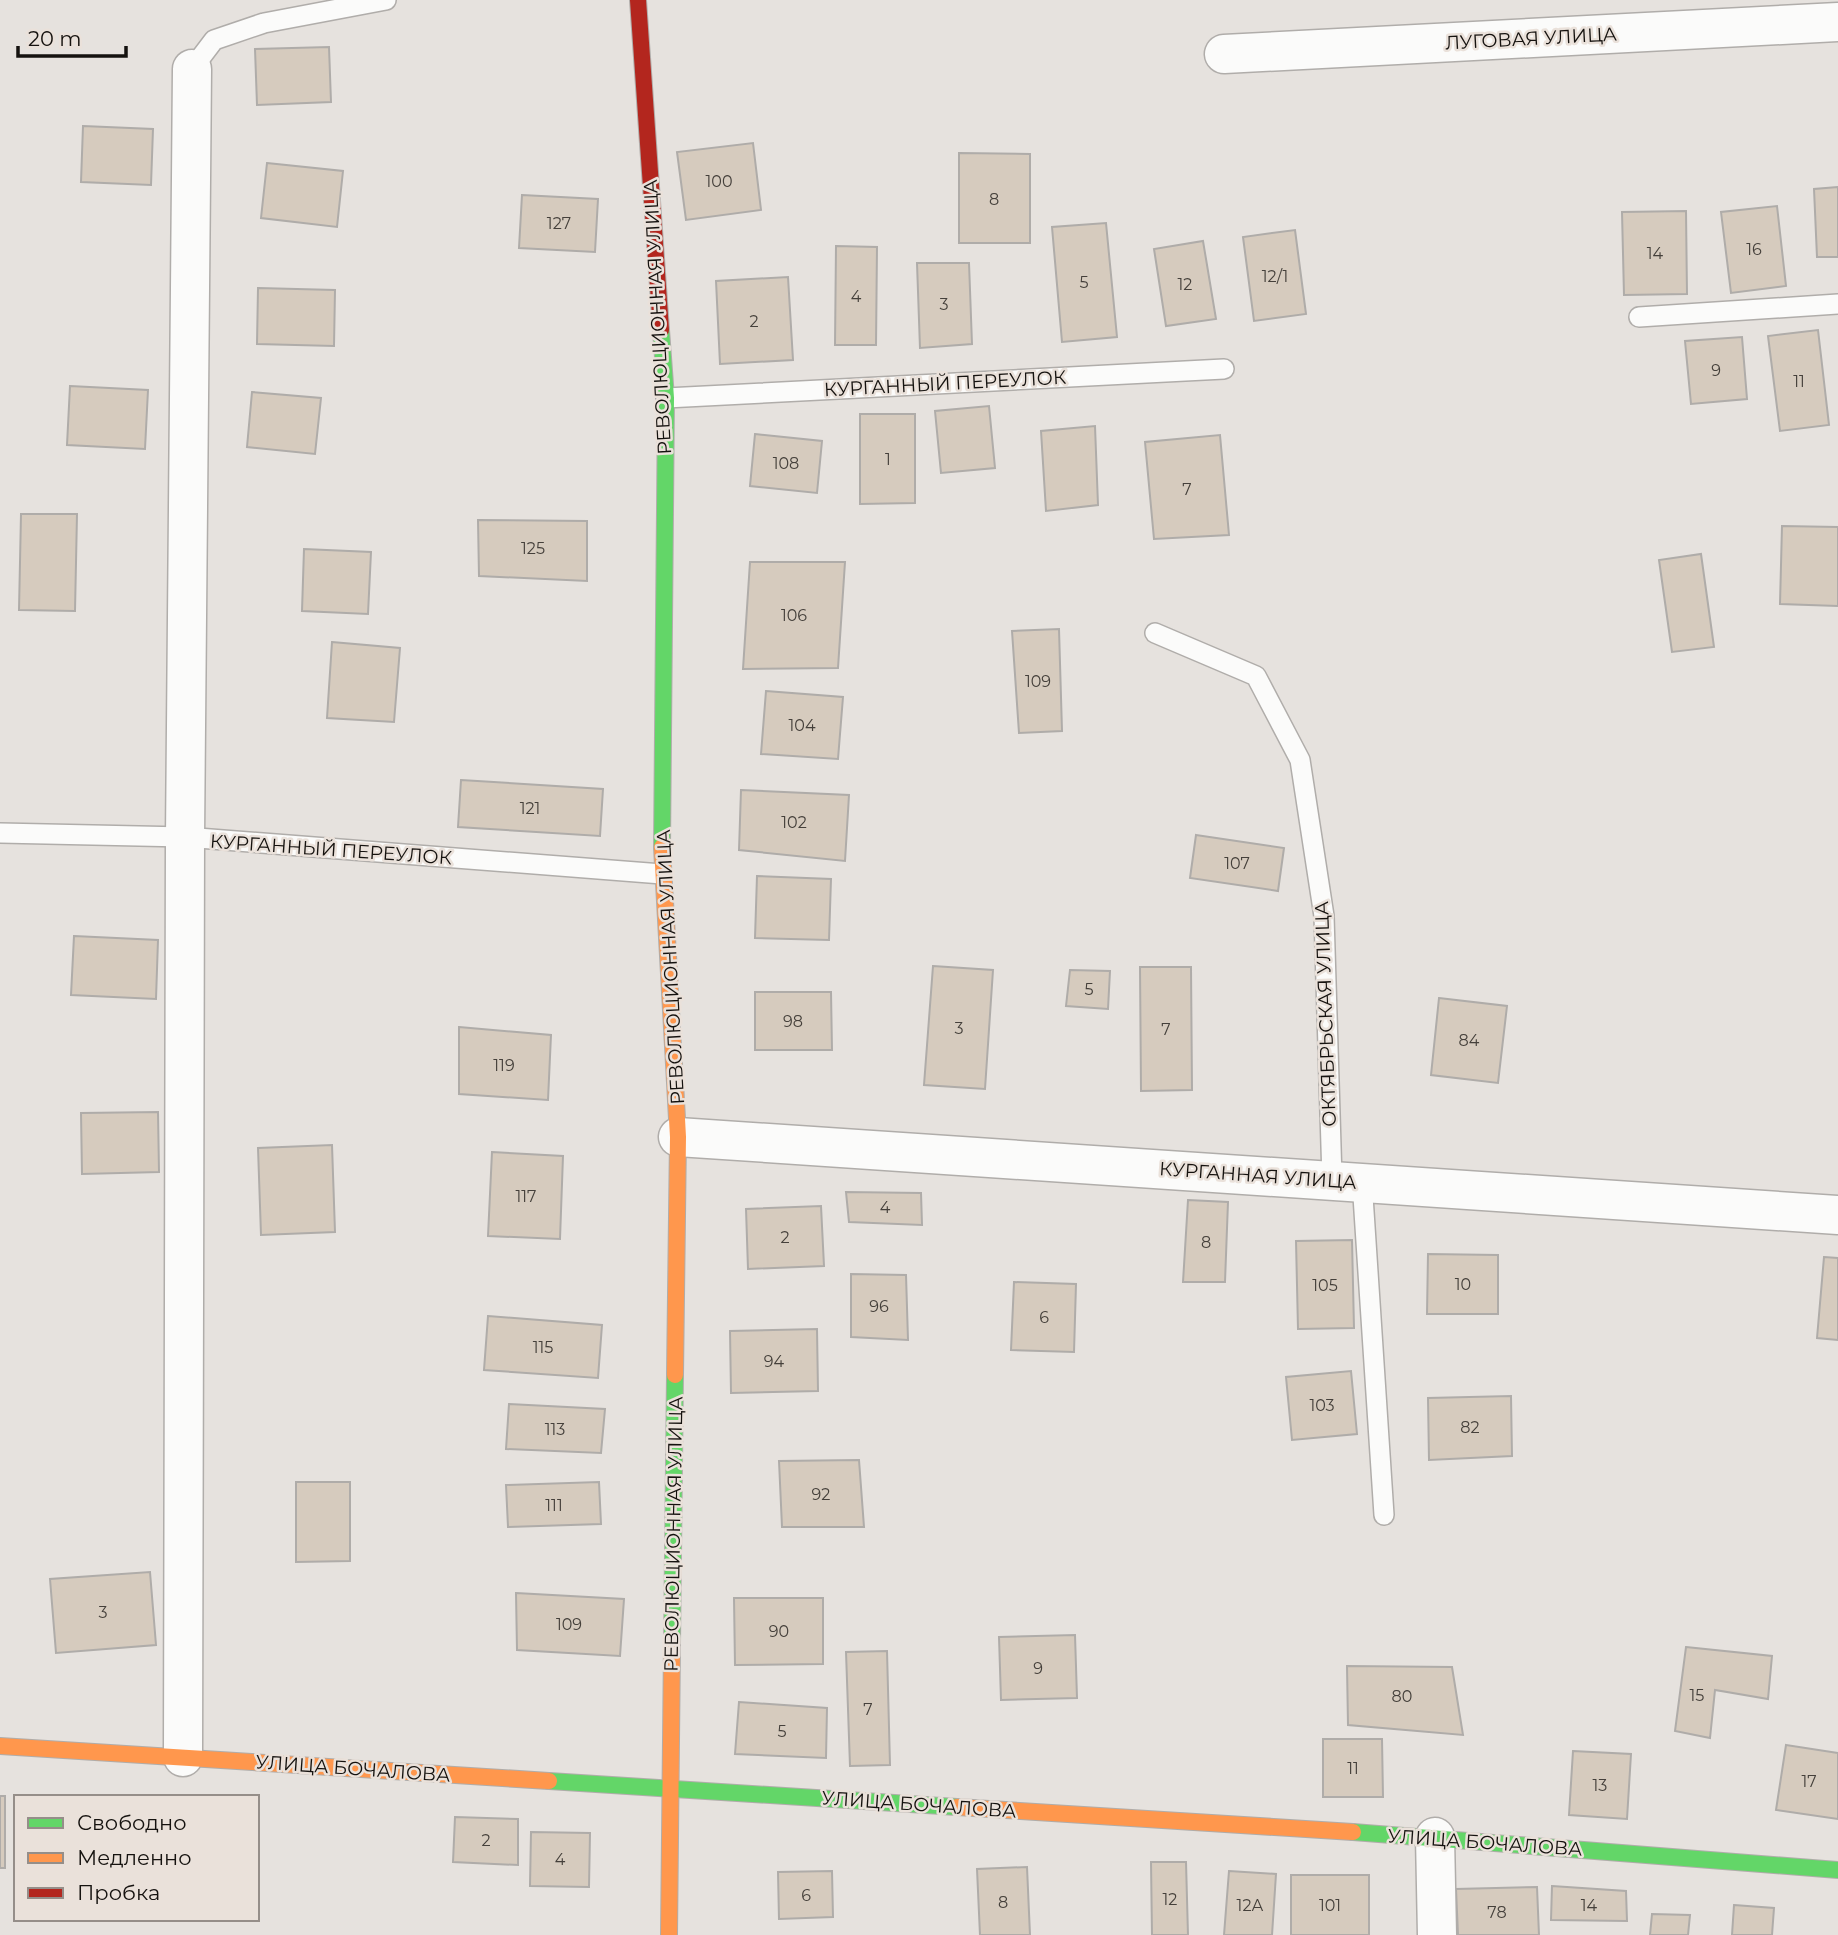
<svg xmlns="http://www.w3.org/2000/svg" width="1838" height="1935" viewBox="0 0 1838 1935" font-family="Montserrat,sans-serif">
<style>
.building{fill:#d6cbbe;stroke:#afaca9;stroke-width:2}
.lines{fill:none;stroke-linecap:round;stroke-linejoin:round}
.lane-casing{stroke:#b0adaa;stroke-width:22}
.street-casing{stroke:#b0adaa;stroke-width:41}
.fast-casing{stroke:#b0adaa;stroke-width:18}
.slow-casing{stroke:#b0adaa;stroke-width:18}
.jam-casing{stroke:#b0adaa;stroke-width:18}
.lane{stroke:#fbfbfa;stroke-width:19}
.street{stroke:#fbfbfa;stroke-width:38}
.fast{stroke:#63d668;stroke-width:16}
.slow{stroke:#ff974d;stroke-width:16}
.jam{stroke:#b3261e;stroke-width:16}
.labels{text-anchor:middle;stroke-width:5;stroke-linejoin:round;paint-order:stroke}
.number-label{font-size:16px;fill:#45403b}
.street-label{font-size:19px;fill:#15120f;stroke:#eae1da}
</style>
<rect width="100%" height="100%" fill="#e6e2de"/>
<path class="building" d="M329,47L331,102L257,105L255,49Z
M83,126L153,129L151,185L81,182Z
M753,143L761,210L686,220L677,152Z
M959,153L1030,154V243H959Z
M267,163L343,171L337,227L261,218Z
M1838,187V257H1817L1814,189Z
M522,195L598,199L595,252L519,248Z
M1777,206L1786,286L1731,293L1721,212Z
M1686,211L1687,294L1624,295L1622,212Z
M1106,223L1117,337L1062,342L1052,227Z
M1295,230L1306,314L1254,321L1243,237Z
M1203,241L1216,319L1166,326L1154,249Z
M836,246L877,247L876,345H835Z
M917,263H969L972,344L920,348Z
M788,277L793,360L720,364L716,281Z
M258,288L335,290L334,346L257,344Z
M1818,330L1829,425L1780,431L1768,336Z
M1742,337L1747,399L1691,404L1685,341Z
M70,386L148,390L145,449L67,445Z
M252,392L321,398L315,454L247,447Z
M989,406L995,468L941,473L935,411Z
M860,414H915V503L860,504Z
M1095,426L1098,505L1046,511L1041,431Z
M755,434L822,441L817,493L750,486Z
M1220,435L1229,535L1154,539L1145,442Z
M21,514H77L75,611L19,610Z
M478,520L587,521V581L479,576Z
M1782,526L1838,527V606L1780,604Z
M304,549L371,552L368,614L302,611Z
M1701,554L1714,647L1672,652L1659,560Z
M750,562H845L838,668L743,669Z
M1059,629L1062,731L1019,733L1012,631Z
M332,642L400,648L394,722L327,718Z
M766,691L843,697L838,759L761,754Z
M461,780L603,789L600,836L458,827Z
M741,790L849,795L845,861L739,850Z
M1196,835L1284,848L1278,891L1190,878Z
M757,876L831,879L829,940L755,938Z
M74,936L158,940L156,999L71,995Z
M933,966L993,970L985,1089L924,1085Z
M1140,967H1191L1192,1090L1141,1091Z
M1070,970L1110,971L1108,1009L1066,1006Z
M755,992H831L832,1050H755Z
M1439,998L1507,1006L1498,1083L1431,1075Z
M459,1027L551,1035L548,1100L459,1094Z
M158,1112L159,1172L82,1174L81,1113Z
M332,1145L335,1232L261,1235L258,1148Z
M492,1152L563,1156L560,1239L488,1236Z
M846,1192L921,1193L922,1225L849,1222Z
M1188,1200L1228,1202L1225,1282H1183Z
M821,1206L824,1266L748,1269L746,1209Z
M1352,1240L1354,1328L1298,1329L1296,1241Z
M1428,1254L1498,1255V1314H1427Z
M1824,1257L1838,1258V1340L1817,1338Z
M851,1274L906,1275L908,1340L851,1337Z
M1014,1282L1076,1284L1074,1352L1011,1350Z
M488,1316L602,1325L598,1378L484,1370Z
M817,1329L818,1391L731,1393L730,1331Z
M1351,1371L1357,1434L1292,1440L1286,1377Z
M1511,1396L1512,1456L1429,1460L1428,1398Z
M509,1404L605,1409L601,1453L506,1449Z
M859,1460L864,1527H782L779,1461Z
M296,1482H350V1561L296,1562Z
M599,1482L601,1524L508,1527L506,1485Z
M150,1572L156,1645L56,1653L50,1579Z
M516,1593L624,1599L620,1656L517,1650Z
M734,1598H823V1664L735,1665Z
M1075,1635L1077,1698L1001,1700L999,1637Z
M1686,1647L1772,1656L1768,1699L1715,1690L1710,1738L1675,1731Z
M887,1651L890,1765L850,1766L846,1652Z
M1347,1666L1452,1667L1463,1735L1348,1725Z
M739,1702L827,1708L826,1758L735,1754Z
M1323,1739H1382L1383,1797H1323Z
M1786,1745L1838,1753V1819L1776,1810Z
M1573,1751L1631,1754L1627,1819L1569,1815Z
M0,1796H5V1868H0Z
M455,1817L518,1819V1865L453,1862Z
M531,1832L590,1833L589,1887L530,1886Z
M1151,1862H1186L1188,1935H1152Z
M1027,1867L1030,1935H980L977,1869Z
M832,1871L833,1917L779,1919L778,1872Z
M1229,1871L1276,1874L1272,1935H1224Z
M1291,1875H1369V1935H1291Z
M1552,1886L1626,1891L1627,1921L1551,1920Z
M1537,1887L1539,1935H1458L1456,1889Z
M1734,1905L1774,1908L1772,1935H1732Z
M1652,1914L1690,1915L1688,1935H1650Z"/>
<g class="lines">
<defs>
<path id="lane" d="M192,69L214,40L264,23L386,0
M1639,317L1838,304
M666,398L1224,369
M1155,633L1256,676L1300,760L1324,916L1332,1179
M0,833L185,837L662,874
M1362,1181L1384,1515"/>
<path id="street" d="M1224,54L1838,22
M678,1137L1838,1215
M183,1757L185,837L192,69
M1435,1837L1437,1935"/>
<path id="fast" d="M661,330L666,398L662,847
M672,1644L675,1375
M549,1781L957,1807
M1353,1832L1838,1870"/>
<path id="slow" d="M662,847L678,1137L675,1375
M0,1746L549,1781
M957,1807L1353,1832
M669,1935L672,1644"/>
<path id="jam" d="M638,0L661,330"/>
</defs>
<use href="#lane" class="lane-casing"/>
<use href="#street" class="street-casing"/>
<use href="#fast" class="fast-casing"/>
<use href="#slow" class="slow-casing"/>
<use href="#jam" class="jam-casing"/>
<use href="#lane" class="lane"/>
<use href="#street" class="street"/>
<use href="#fast" class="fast"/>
<use href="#slow" class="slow"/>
<use href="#jam" class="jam"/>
</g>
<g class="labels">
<g class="number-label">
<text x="719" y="187">100</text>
<text x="994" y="205">8</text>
<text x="559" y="229">127</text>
<text x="1754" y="255">16</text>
<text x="1655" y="259">14</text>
<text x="1275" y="282">12/1</text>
<text x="1084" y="288">5</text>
<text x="1185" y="290">12</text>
<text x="856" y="302">4</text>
<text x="944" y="310">3</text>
<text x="754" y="327">2</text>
<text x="1716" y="376">9</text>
<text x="1799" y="387">11</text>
<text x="888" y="465">1</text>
<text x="786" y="469">108</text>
<text x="1187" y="495">7</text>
<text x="533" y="554">125</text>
<text x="794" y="621">106</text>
<text x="1038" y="687">109</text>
<text x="802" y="731">104</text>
<text x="530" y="814">121</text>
<text x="794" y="828">102</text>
<text x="1237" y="869">107</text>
<text x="1089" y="995">5</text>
<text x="793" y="1027">98</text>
<text x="959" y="1034">3</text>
<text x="1166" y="1035">7</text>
<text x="1469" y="1046">84</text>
<text x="504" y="1071">119</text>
<text x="526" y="1202">117</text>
<text x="885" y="1213">4</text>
<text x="785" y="1243">2</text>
<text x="1206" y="1248">8</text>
<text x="1463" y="1290">10</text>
<text x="1325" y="1291">105</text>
<text x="879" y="1312">96</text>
<text x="1044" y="1323">6</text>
<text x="543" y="1353">115</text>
<text x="774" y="1367">94</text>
<text x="1322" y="1411">103</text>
<text x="1470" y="1433">82</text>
<text x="555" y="1435">113</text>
<text x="821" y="1500">92</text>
<text x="554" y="1511">111</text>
<text x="103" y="1618">3</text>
<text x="569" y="1630">109</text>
<text x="779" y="1637">90</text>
<text x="1038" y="1674">9</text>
<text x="1697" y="1701">15</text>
<text x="1402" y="1702">80</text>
<text x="868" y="1715">7</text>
<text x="782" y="1737">5</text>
<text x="1353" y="1774">11</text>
<text x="1809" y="1787">17</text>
<text x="1600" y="1791">13</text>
<text x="486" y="1846">2</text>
<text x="560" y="1865">4</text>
<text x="806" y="1901">6</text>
<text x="1170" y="1905">12</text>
<text x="1003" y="1908">8</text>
<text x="1250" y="1911">12А</text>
<text x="1330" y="1911">101</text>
<text x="1589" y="1911">14</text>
<text x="1497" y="1918">78</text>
</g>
<g class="street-label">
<text transform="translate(1531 38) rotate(-3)" y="7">ЛУГОВАЯ УЛИЦА</text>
<text transform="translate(657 317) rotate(-93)" y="7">РЕВОЛЮЦИОННАЯ УЛИЦА</text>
<text transform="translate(945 383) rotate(-3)" y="7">КУРГАННЫЙ ПЕРЕУЛОК</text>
<text transform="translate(331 849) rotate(4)" y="7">КУРГАННЫЙ ПЕРЕУЛОК</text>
<text transform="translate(670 967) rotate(-93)" y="7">РЕВОЛЮЦИОННАЯ УЛИЦА</text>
<text transform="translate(1325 1014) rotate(-92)" y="7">ОКТЯБРЬСКАЯ УЛИЦА</text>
<text transform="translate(1258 1175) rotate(4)" y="7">КУРГАННАЯ УЛИЦА</text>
<text transform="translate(673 1534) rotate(-89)" y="7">РЕВОЛЮЦИОННАЯ УЛИЦА</text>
<text transform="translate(353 1768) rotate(4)" y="7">УЛИЦА БОЧАЛОВА</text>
<text transform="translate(919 1804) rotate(4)" y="7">УЛИЦА БОЧАЛОВА</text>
<text transform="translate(1485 1842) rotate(4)" y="7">УЛИЦА БОЧАЛОВА</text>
</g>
</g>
<rect x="14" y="1795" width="245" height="126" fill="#eae1da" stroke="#958e89" stroke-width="2"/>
<rect x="28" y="1818" width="35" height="10" fill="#63d668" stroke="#958e89" stroke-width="2"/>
<text x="77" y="1830" font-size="21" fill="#15120f">Свободно</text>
<rect x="28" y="1853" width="35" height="10" fill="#ff974d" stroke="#958e89" stroke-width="2"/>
<text x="77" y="1865" font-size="21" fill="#15120f">Медленно</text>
<rect x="28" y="1888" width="35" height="10" fill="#b3261e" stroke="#958e89" stroke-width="2"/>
<text x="77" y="1900" font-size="21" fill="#15120f">Пробка</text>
<path d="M18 46v10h108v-10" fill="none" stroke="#15120f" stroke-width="3.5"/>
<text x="28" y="46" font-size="21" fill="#15120f" stroke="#eae1da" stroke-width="5" paint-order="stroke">20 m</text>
</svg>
